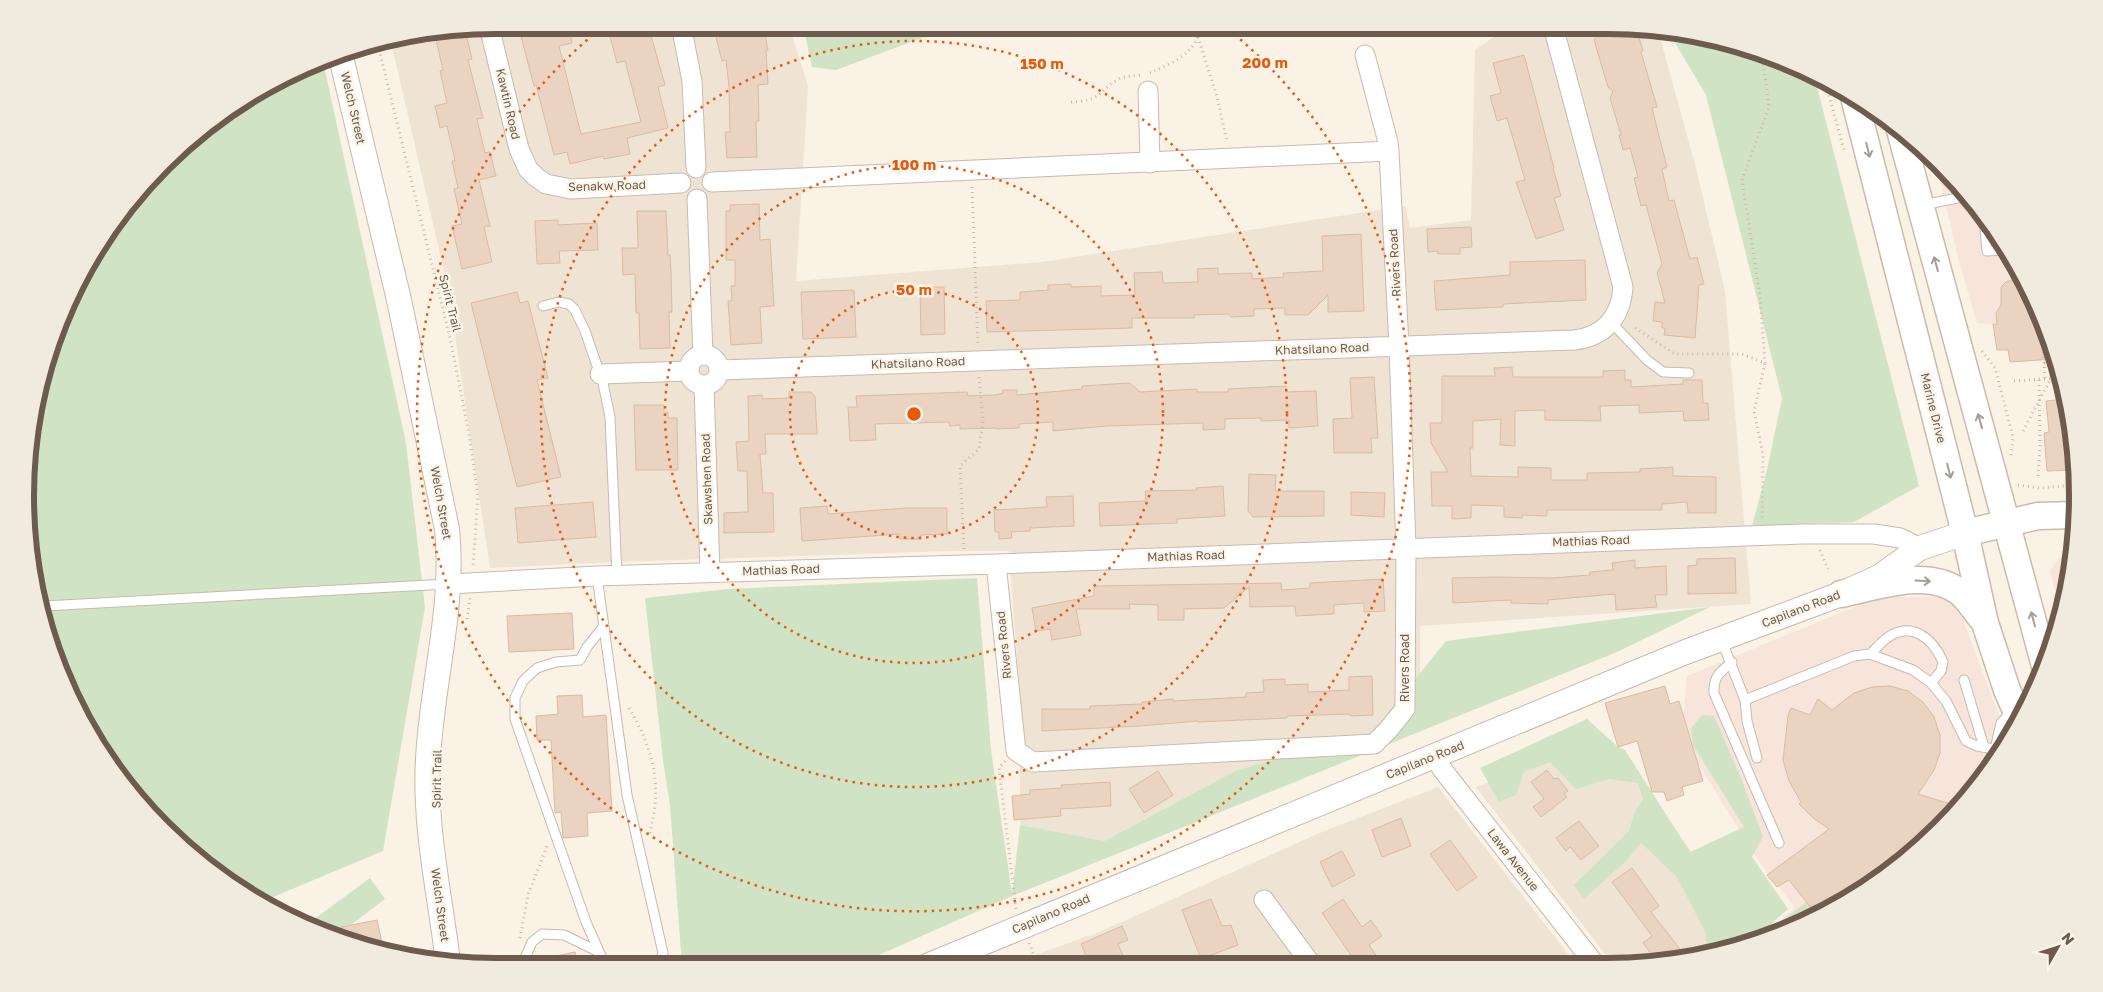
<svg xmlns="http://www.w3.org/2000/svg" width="2103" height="992" viewBox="0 0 2103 992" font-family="'Golos Text',sans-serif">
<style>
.residential{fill:#efe4d4}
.commercial{fill:#f7e4da}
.green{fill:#d0e4c5}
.building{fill:#ead3c0;stroke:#dabba3}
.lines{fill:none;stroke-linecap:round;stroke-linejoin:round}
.service-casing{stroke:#c8baad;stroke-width:11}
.minor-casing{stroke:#c8baad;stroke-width:21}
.tertiary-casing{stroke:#c8baad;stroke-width:26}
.secondary-casing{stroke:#cbbbab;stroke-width:29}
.path{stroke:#cfb7a4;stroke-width:3;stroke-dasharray:1 4;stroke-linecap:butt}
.service{stroke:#fff;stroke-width:9}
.minor{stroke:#fff;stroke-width:19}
.tertiary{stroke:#fff;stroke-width:24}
.secondary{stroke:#fff;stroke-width:26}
.oneway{stroke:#a89d95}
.ring{fill:none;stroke:#e8590c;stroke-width:2.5;stroke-dasharray:2.5 5}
.labels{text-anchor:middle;stroke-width:5;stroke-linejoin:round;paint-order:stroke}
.street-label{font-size:12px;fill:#6e5b4e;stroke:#fcf6ea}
.rim{fill:none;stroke:#6e5b4e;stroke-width:6}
.centre{fill:#e8590c;stroke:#fcf6ea;stroke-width:2.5}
.ring-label{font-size:15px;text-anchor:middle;font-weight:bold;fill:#e8590c;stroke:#fcf6ea;stroke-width:5;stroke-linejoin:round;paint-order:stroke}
</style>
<rect width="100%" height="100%" fill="#f9f2e5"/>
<path class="residential" d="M496,25H789L808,86L796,281L1042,262L1405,206L1410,228L1471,220L1475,50L1511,25H1607L1658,30L1696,168L1725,291L1751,604L1420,626V690L1372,732L1237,770L1104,841L1021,874L1019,685L1009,551H950L616,562L490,568L448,289L391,42Z
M1611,740L1755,940L1669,963H1612L1476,787Z
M1438,787L1575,963L1007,965L1102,931L1317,834Z"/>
<path class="commercial" d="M1935,159L1999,235L2044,323L2005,325L1977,323L1959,261Z
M2072,556L2069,588L2061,615L2050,571L2060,557Z
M1879,597H1948L1963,620L2007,737L1981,782L1894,869L1788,931L1759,939L1795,908L1758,860L1686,744L1682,731L1687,676Z"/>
<path class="green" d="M803,25H948L927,36L836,70L812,67Z
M1406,25H1457L1441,31Z
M1668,31C1718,36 1770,52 1814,75L1919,486L1854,522L1752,526L1767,470L1782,398L1706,95Z
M323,61L406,443L425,607L383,851L261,902L234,887L163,829L74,705L29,557L34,404L61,315L104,235L209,123Z
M977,578L991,750L1012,894L1020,825L1104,841L1237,770L1372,732L1446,641L1710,607L1617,652L1012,896L854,966H682L670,805L663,761L645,598L728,589Z
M1702,715L1714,716L1741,778L1763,837L1752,857L1788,909L1753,940L1706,953V934L1677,877L1641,843L1627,860L1584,899L1574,885L1629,831L1634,814L1643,799L1638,783L1609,779L1576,789L1550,762L1524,772L1516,795L1499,802L1480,768L1587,719L1618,747L1625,750L1690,852L1744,827L1693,745L1691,728Z
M370,878L385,899L335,937L322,933L313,920Z
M1806,902L1816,914L1788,931L1773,935L1770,931Z"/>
<path class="building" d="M518,25H568L572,43L559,46L581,134L641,122L625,61L617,63L607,25H648L665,85L658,87L668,128L627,138L630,154L604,159L603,156L570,164L567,152L554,155L536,85L534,86Z
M713,25H763L768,50L766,51L768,84L758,85L759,121H756L757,157L727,158L725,132H730L729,87L726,60L722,61Z
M1626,27L1636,28L1643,51L1641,52L1657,107L1652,108L1667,167L1662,169L1669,201L1674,200L1690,259L1697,257L1704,284L1699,285L1695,338L1664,335L1665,328H1662V322L1653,321L1655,302L1665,303L1657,273L1662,264L1646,205L1641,206L1634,178L1638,177L1630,148L1623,150L1619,135H1621L1610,98L1613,91L1608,87L1594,40L1597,36Z
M461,31L462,35L466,34L472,59L468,60L483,118L477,119L485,153L490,152L496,176L479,180L490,226L484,227L492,262L462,269L452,226L462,224L454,189L458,188L452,161H455L447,126L440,128L435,106L447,103L440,71L443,70L435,35Z
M1524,55L1554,168H1553L1561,196L1554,198L1564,230L1536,239L1516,182L1525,180L1507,118L1497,121L1490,96L1501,93L1493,63Z
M759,204L760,240L770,239L774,306L760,307L762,343L731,345L728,301H732L731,286H735V260H726V211H730V205Z
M637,211H666L668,255H670L671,273L672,312H669L670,348L640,349L639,313H636L635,274L623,275L622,248H638Z
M558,220V225L597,223L598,250L559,251L560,263L537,264L535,221Z
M1471,227L1472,247L1460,248V254H1438V251L1428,252L1427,229Z
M1361,234L1364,311L1328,312V295L1308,315H1285V308L1254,309V316L1231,317L1228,314L1194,315V318H1132V328L987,332L986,301L1020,300V292L1048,290V285L1071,284V287L1101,286V296L1135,295L1134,273L1162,272L1163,283L1198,282L1197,269L1218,268V274L1252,273V279L1284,277L1283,273L1323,271L1322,236Z
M1585,260L1586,300L1503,304V307L1436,310L1434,281L1510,275V262Z
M2007,281H2023L2042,316L2055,359L2010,362L2008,350H1997L1993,324L1997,325L1996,313L2001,305V287Z
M920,287H944L945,334L921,335Z
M854,290L856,337L803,339L801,292Z
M517,292L520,303L528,301L548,378L537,380L561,477L517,487L471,303Z
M1512,367L1513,377H1603V371L1625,370V380H1631V387L1683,384V380H1702L1703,403H1708L1709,420L1684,421L1683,411L1639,413V405L1600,406L1601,421L1545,420V410L1515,411V446L1500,445L1501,419L1473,421V448H1470L1471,476L1518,477V467L1551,468V480H1587V473L1640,472V469L1673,467V476L1716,477V513H1688L1687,502L1662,504V510H1547V516L1522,515V518L1504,517V506L1471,505V518L1452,519V506H1432L1431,472H1448L1431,443L1430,423H1442V376H1495L1494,368Z
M1374,377L1378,438H1371L1372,453H1334L1333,419L1352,418L1350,378Z
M1130,383L1140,392L1197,389V392H1228V389L1286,386V392L1316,391L1318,426L1289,428V420L1261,421V418L1225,419V429L1203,430V423L1107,426L1053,431V422L1019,424V428L997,429V428L960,429V425L950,426L949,422L875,424L876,440L850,441L848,407H857L856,396L967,392L968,396L995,395L1003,393V390H1017V395L1082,389V386Z
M789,392H811L815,396L817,434H765L766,454H760L763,493H773L774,532L724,533V513L748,512L747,471H738L736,442L749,441L748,396L762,395V399L789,398Z
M2067,399L2075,470L2047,471L2044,433L2049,432L2046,401Z
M634,405H664V413L668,412V418H677L678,470H636Z
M1249,474L1276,475L1275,491H1324V516L1253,517L1248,511Z
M1223,486L1225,516L1177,519V523L1100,526L1099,503L1146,501L1145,491L1197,490L1196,488Z
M1351,492L1385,493L1384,517L1351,515Z
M1073,496L1074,526L1030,528V531L1011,532L1012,538L999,539V532H995L994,510L1047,507L1046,497Z
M593,502L596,537L518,543L515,508Z
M827,506L828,514L905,508H947V534L921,535V539H900V534L802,541L800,508Z
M1735,558L1736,593L1688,594V566L1697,565V559Z
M1635,560V568L1666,566L1667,595H1655L1657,607L1616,610L1615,594L1548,600V604L1511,603V600L1453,603L1452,578L1497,577L1552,578L1590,575V572L1613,570L1612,563Z
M1383,579L1385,611L1364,612V603L1334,605V614L1296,616L1295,606L1250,607L1249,587L1224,608L1184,609V620H1158V605L1129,604L1130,609H1076L1081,635L1052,640L1050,629L1036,631L1032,608L1094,596V586L1281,583L1282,590L1310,588V583Z
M572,613L574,649L509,652L507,616Z
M1372,676L1373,715L1350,716V714L1287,716V718L1198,722V721L1140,726L1042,731V709H1090V706L1142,704V702L1173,699V701L1246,697V693L1264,692L1263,680L1285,679V685L1308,684V692L1349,690V677Z
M1665,686L1670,704L1679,701L1703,781L1682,787L1684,795L1667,801L1664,792H1652L1637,741L1618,747L1605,703Z
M1890,686L1908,691L1923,702L1934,717L1940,735V753L1934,770L1918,794L1957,806L1894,869L1816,914L1789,880L1777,887L1767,875L1829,829L1813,818L1799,804L1801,802L1789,781L1783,760L1788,716L1791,708L1810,715L1818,699L1832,710L1854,693L1872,687Z
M582,695L583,717L606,715L612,811L587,813L588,836L563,838L561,812L555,813L551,740H537L536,716L558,714L557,696Z
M1547,770L1554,779L1558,778L1568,791L1564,794L1567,797L1541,817L1533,807L1544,799L1531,782Z
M1158,771L1173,795L1144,813L1129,789Z
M1110,782L1111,806L1060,809L1061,816L1014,820L1012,796L1030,794V790L1062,788L1061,785Z
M1401,818L1411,846L1382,857L1372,830Z
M1579,821L1599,846L1581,860L1570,847L1566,851L1556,838Z
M1450,840L1477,877L1457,891L1430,854Z
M1342,851L1355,875L1332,887L1320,862Z
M1632,868L1659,906L1651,912L1687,958L1669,963H1658L1643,943L1652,936L1612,882Z
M1211,899L1222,926L1231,925L1238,945L1201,959L1182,910Z
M1343,899L1362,927L1371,920L1382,936L1369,945L1382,964H1357L1322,913Z
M377,920L384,952L330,936L342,927Z
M1122,926L1128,940L1118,944L1127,965H1090L1081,944Z
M575,952L579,967H532V961Z"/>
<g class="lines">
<defs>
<path id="service" d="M1923,205L1967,196
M1984,217L1987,251L2007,250
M543,306L559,302L569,304L575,310L585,331L603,383L610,417L617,576
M1611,322L1647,360L1663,372L1689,373
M597,576L627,795L663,953L658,966
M2069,589L2066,575L2070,574
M44,606L448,584
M604,626L587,647L580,660L556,662L537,668L523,681L515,698V719L586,922L606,967
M1721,639L1745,700L1854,656L1870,654L1913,670L1931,683L1946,701L1966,741L1977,746L1999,750
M1870,654C1876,649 1881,642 1887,638C1912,620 1933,639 1943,662L1941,671L1931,683
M1732,662C1720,672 1713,677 1714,693L1779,843
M1964,680L1984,747
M1745,700L1747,721L1757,758
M1987,772V764L1995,749L2001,723L2013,710
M521,967L532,942L542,934L564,935L599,952"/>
<path id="minor" d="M681,25L692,81L696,168
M489,26L519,149L528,169L536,177L546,184L571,189L681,183
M1148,91L1150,163
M712,182L1389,151
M697,199L703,355
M689 370a15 15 0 1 1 30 0a15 15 0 1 1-30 0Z
M720,370L1574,340C1604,337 1621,317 1623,287L1553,26
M600,374L689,371
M704,386L710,572
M996,564L1016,751L1033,762L1374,744L1388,730L1405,709L1406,548L1399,346L1389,151L1388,142L1365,55
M449,584L597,576L996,564L1803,534H1874L1900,538L1920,548
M1435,756L1442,769L1594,963
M1264,900L1311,964"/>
<path id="tertiary" d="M340,53L399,300L447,529C455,607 432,681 428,759C424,827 440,895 448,962
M927,966L1683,653L1841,594L1879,577L1920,548L1965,533"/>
<path id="secondary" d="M1854,97L1965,533L1985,623L2007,690L2019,717
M1900,130L2045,666
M1965,533L2038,516L2076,515
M1841,594C1875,587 1926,568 1958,591C1967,597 1975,611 1983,620"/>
</defs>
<use href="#service" class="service-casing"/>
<use href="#minor" class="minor-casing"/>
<use href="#tertiary" class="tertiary-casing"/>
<use href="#secondary" class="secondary-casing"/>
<path class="path" d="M1198,37L1217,97L1227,142
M378,45L450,338L469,434L478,496L473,567
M1756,51L1764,67L1769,107L1742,180L1760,296L1765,363
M1150,73C1170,64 1201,52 1199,25
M1825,81L1844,150
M1071,102C1103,100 1094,94 1117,80C1123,76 1134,76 1141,75
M972,187L978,344
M1635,328L1675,354H1742L1765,363L1754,411L1763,455L1762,520
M2043,342L2045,379
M1982,351L1995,368L2013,437L2011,456
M2044,363L2056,362
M2014,381L2061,378
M2023,431L2051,378
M2038,476L2040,446L2039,379
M2018,485L2039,488L2077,485
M964,549L960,466L979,449L983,422L979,377
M1820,550L1828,569
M467,619L470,598
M629,708C654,750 663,787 649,835
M1005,761L999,768L1016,909
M520,938L528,895L547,846
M1029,943L1038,965"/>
<use href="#service" class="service"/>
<use href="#minor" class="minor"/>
<use href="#tertiary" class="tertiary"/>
<use href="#secondary" class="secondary"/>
</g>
<defs><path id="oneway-shaft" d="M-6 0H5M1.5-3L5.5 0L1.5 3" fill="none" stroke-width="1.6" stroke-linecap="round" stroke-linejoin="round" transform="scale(1.25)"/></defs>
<g class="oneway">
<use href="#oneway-shaft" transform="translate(1868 150) rotate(76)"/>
<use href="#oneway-shaft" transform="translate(1936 264) rotate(-105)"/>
<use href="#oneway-shaft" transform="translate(1980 421) rotate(-106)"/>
<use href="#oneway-shaft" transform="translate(1949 471) rotate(76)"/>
<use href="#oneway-shaft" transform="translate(1923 581) rotate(3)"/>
<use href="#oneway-shaft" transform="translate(2033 619) rotate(-105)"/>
</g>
<g class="ring">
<circle cx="914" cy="414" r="124"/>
<circle cx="914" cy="414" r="249"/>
<circle cx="914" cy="414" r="373"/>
<path d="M1223 25A497 497 0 1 1 605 25"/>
</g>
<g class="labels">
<g class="street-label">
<text transform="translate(508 104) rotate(77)" y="4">Kawtin Road</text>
<text transform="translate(353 108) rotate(77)" y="4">Welch Street</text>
<text transform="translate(607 186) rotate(-2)" y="4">Senakw Road</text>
<text transform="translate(1395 263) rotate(-93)" y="4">Rivers Road</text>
<text transform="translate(450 303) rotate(76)" y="4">Spirit Trail</text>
<text transform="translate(1322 349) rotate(-2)" y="4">Khatsilano Road</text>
<text transform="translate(918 363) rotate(-2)" y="4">Khatsilano Road</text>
<text transform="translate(1933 408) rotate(76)" y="4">Marine Drive</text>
<text transform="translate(707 479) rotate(-92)" y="4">Skawshen Road</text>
<text transform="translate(441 503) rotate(80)" y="4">Welch Street</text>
<text transform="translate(1591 541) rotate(-2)" y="4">Mathias Road</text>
<text transform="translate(1186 556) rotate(-2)" y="4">Mathias Road</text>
<text transform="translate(781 570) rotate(-2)" y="4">Mathias Road</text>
<text transform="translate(1801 609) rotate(-21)" y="4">Capilano Road</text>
<text transform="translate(1004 645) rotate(-96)" y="4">Rivers Road</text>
<text transform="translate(1405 668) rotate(-90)" y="4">Rivers Road</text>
<text transform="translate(1425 760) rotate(-22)" y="4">Capilano Road</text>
<text transform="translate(437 779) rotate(-89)" y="4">Spirit Trail</text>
<text transform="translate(1513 860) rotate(52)" y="4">Lawa Avenue</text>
<text transform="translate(440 905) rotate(82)" y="4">Welch Street</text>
<text transform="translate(1051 914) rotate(-23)" y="4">Capilano Road</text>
</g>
</g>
<path d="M0 0H2103V992H0ZM496 34H1607A462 462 0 0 1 2069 496V496A462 462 0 0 1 1607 958H496A462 462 0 0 1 34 496V496A462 462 0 0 1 496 34Z" fill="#f1eade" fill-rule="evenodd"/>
<path class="rim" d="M496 34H1607A462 462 0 0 1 2069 496V496A462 462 0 0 1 1607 958H496A462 462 0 0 1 34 496V496A462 462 0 0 1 496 34Z"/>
<circle cx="914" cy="414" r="8" class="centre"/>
<g class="ring-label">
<text x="1265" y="68">200 m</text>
<text x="1042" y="69">150 m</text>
<text x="914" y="170">100 m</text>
<text x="914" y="295">50 m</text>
</g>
<g transform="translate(2058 947) rotate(51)" stroke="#fcf6ea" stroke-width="4" paint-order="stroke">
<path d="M0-4L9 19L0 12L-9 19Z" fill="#6e5b4e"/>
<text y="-8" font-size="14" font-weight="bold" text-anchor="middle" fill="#6e5b4e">N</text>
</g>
</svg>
